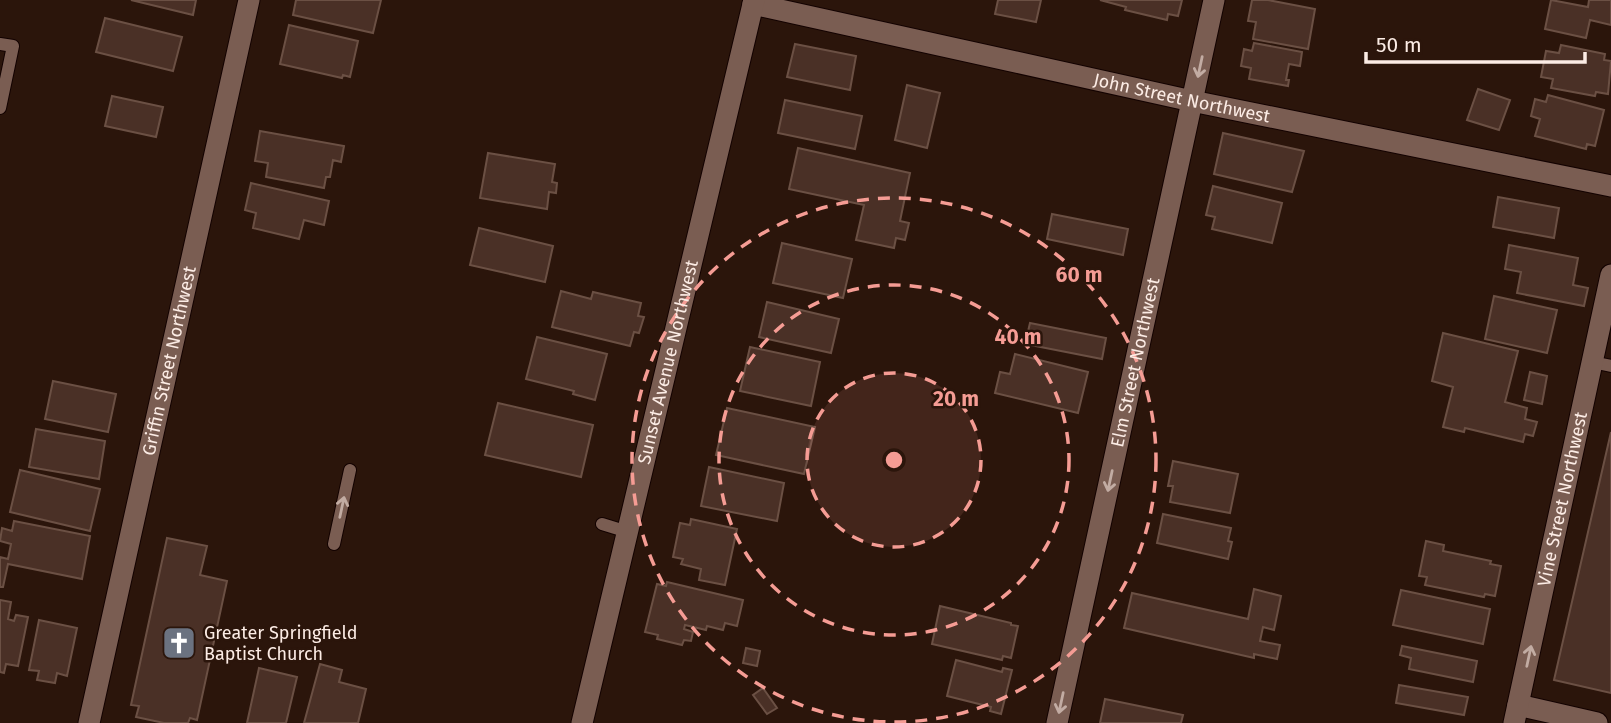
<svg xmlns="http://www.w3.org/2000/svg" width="1611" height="723" viewBox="0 0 1611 723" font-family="'Fira Sans',sans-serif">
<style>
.building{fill:#4a3026;stroke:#6b5044;stroke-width:2}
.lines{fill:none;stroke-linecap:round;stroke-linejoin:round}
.lane-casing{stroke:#130200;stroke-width:14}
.street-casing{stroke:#130200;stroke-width:23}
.lane{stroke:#7a5d52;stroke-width:12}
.street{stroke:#7a5d52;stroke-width:21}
.oneway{stroke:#c2aca3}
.ring{fill:none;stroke:#f59c94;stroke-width:3.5;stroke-dasharray:12 9}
.labels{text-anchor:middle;stroke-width:5;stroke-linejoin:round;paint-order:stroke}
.street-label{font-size:18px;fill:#fcece5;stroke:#2b150b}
.poi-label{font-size:18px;fill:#fcece5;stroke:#2b150b;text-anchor:start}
.centre{fill:#f59c94;stroke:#2b150b;stroke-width:3.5}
.ring-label{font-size:21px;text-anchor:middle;font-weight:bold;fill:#f59c94;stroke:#2b150b;stroke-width:5;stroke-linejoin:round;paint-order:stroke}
</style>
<rect width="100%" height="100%" fill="#2b150b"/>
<path class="building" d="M131,0H196L193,15Z
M296,0H381L373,33L293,15Z
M998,0H1041L1036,22L995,14Z
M1100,0H1182L1178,16L1168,14L1167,20L1125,10L1126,7Z
M1252,0H1268L1315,9L1308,49L1253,39L1256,22L1248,21Z
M1551,0L1588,7L1589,0H1611V25L1590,20L1586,38L1545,29Z
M105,18L182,37L173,71L96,52Z
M289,25L358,41L350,77L343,75L342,78L280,64Z
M1254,43L1302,52L1300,66L1289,64L1286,80H1289L1288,86L1249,79L1251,68L1241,66L1244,49L1252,51Z
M795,44L856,56L850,90L787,77Z
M1561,45L1605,54L1604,60L1611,61L1608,94L1596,92L1595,96L1551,88L1553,79L1541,77L1546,51L1559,53Z
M907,85L940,93L927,148L895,140Z
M1478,89L1510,100L1499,130L1467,120Z
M1548,95L1604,110L1595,146L1587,144L1586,149L1535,136L1540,119L1531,116L1535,99L1546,102Z
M112,96L163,107L156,137L105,126Z
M785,100L862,116L855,149L778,133Z
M260,131L344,146L341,162L333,160L330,177H326L324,188L266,177L268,163L255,161Z
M1223,133L1304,151L1292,192L1214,174Z
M798,148L910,173L900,221L909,223L905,240L896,238L894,248L856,240L864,205L789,189Z
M488,153L555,164L552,182L557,183L556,193L549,192L547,209L480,198Z
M251,183L329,201L324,225L304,220L299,239L253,228L256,213L245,210Z
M1213,186L1282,203L1272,243L1212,229L1215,217L1206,215Z
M1498,197L1559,208L1554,238L1493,227Z
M1052,214L1128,229L1123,255L1047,239Z
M479,228L553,246L545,282L470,265Z
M782,243L852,259L843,298L773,283Z
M1509,245L1578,258L1573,285L1588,288L1584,306L1517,293L1521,272L1505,269Z
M561,291L591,299L593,292L641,303L638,316L644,317L639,333L634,332L630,346L552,327Z
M1494,296L1557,310L1547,353L1485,339Z
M767,302L839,319L831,353L759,337Z
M1030,323L1106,338L1102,359L1025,344Z
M1443,333L1518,351L1505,402L1527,408L1525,419L1537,422L1533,436L1525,434L1523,442L1465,428L1464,432L1443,427L1453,387L1432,381Z
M537,337L607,354L595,400L573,394L574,391L526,379Z
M750,347L820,362L811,406L740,391Z
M1015,354L1088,372L1078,413L995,393L1000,372L1010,374Z
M1530,372L1547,376L1542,404L1524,400Z
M53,381L116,394L108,432L45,419Z
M498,403L593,425L581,477L485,455Z
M727,408L815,427L804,474L716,455Z
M36,429L105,441L99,479L29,467Z
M1611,432V693L1554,680Z
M1173,461L1238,474L1230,513L1170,502L1173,486H1168Z
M709,467L784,483L777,521L701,506Z
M20,470L100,489L90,531L10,512Z
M1163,514L1231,528L1228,541L1232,542L1228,559L1157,543Z
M691,519L737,529L725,585L699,580L701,569L681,564L683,559L673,557L680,523L690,525Z
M14,521L90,536L82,579L8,564L3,587H0V557L8,559L11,544L0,541L2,528L12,531Z
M167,538L207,546L200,575L227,581L197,720L190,718L188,723H164L136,717L139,706L131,705Z
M1426,541L1444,545L1443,551L1491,561L1490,564L1501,566L1495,596L1485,594L1484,597L1425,585L1427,577L1419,576Z
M667,582L743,600L737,626L725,623L723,630L707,626L706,630L685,625L684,629L693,632L691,641L684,640L682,645L657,639L658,635L645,632L657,584L666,586Z
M1254,589L1281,596L1274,630L1263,627L1260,641L1280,645L1277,659L1254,654V658L1124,628L1132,593L1248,619Z
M1401,590L1490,609L1483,644L1393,625Z
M0,600L11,602L8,619L14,621L16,615L28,617L18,666L6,664L4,673L0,672Z
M940,606L1011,623V625L1018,626L1011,658L1003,656L1002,660L932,644Z
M39,620L77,628L67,676L57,673L55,683L37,680L39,671L29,670Z
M1402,646L1477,661L1473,682L1409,669L1411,658L1400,655Z
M746,648L760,651L757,666L743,663Z
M956,660L1002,672L1003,668L1012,670L1001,714L990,711L991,707L947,696Z
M320,664L342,670L339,682L366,689L358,723H304Z
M259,668L297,677L286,723H247Z
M1399,685L1468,697L1464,715L1396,703Z
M763,688L777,708L767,714L753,695Z
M1105,699L1183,715L1181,723H1100Z"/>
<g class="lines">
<defs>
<path id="lane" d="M0,44L13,46L0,108
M1592,362L1611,366
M602,524L628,532
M334,544L350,470"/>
<g id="street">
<path id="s1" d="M753,4L1192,101L1611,186"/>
<path d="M1518,705L1597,723"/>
<path id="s2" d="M89,723L249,0"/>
<path id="s3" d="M582,723L754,0"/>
<path id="s4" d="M1057,723L1214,0"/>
<path id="s5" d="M1514,723L1611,275"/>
</g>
</defs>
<use href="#lane" class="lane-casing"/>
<use href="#street" class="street-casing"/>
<use href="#lane" class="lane"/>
<use href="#street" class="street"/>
</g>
<defs><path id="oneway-shaft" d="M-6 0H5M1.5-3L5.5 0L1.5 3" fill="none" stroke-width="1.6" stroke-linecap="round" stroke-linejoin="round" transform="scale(1.75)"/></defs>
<g class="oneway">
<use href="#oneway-shaft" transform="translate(1200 67) rotate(102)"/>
<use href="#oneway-shaft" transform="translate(1110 481) rotate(102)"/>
<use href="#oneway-shaft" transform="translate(342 507) rotate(-78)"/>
<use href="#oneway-shaft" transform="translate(1529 656) rotate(-78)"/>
<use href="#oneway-shaft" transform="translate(1061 703) rotate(102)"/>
</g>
<circle cx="894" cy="460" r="87" fill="#f59c94" fill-opacity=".12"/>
<g class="ring">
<circle cx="894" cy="460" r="87"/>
<circle cx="894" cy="460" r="175"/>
<circle cx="894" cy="460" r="262"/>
</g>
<defs>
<symbol id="church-square" viewBox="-11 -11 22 22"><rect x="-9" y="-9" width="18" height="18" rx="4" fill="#6b7280" stroke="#2b150b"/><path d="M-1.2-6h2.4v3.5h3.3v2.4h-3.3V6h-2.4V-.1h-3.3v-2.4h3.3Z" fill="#fff"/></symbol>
</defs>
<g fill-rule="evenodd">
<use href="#church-square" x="160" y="624" width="38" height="38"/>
</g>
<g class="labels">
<g class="street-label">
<text dy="6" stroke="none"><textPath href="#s1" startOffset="439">John Street Northwest</textPath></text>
<text dy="6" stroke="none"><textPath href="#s2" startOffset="371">Griffin Street Northwest</textPath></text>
<text dy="6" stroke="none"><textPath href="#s3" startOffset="371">Sunset Avenue Northwest</textPath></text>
<text dy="6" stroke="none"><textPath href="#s4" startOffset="369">Elm Street Northwest</textPath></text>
<text dy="6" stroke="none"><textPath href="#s5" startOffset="229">Vine Street Northwest</textPath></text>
</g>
<g class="poi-label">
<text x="204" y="639">Greater Springfield<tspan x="204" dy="21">Baptist Church</tspan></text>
</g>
</g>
<circle cx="894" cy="460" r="10" class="centre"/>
<g class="ring-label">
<text x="1079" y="282">60 m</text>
<text x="1018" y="344">40 m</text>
<text x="956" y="406">20 m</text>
</g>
<path d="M1366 52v10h219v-10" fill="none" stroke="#fcece5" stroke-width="3.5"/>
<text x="1376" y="52" font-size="21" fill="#fcece5" stroke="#2b150b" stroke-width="5" paint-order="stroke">50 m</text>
</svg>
